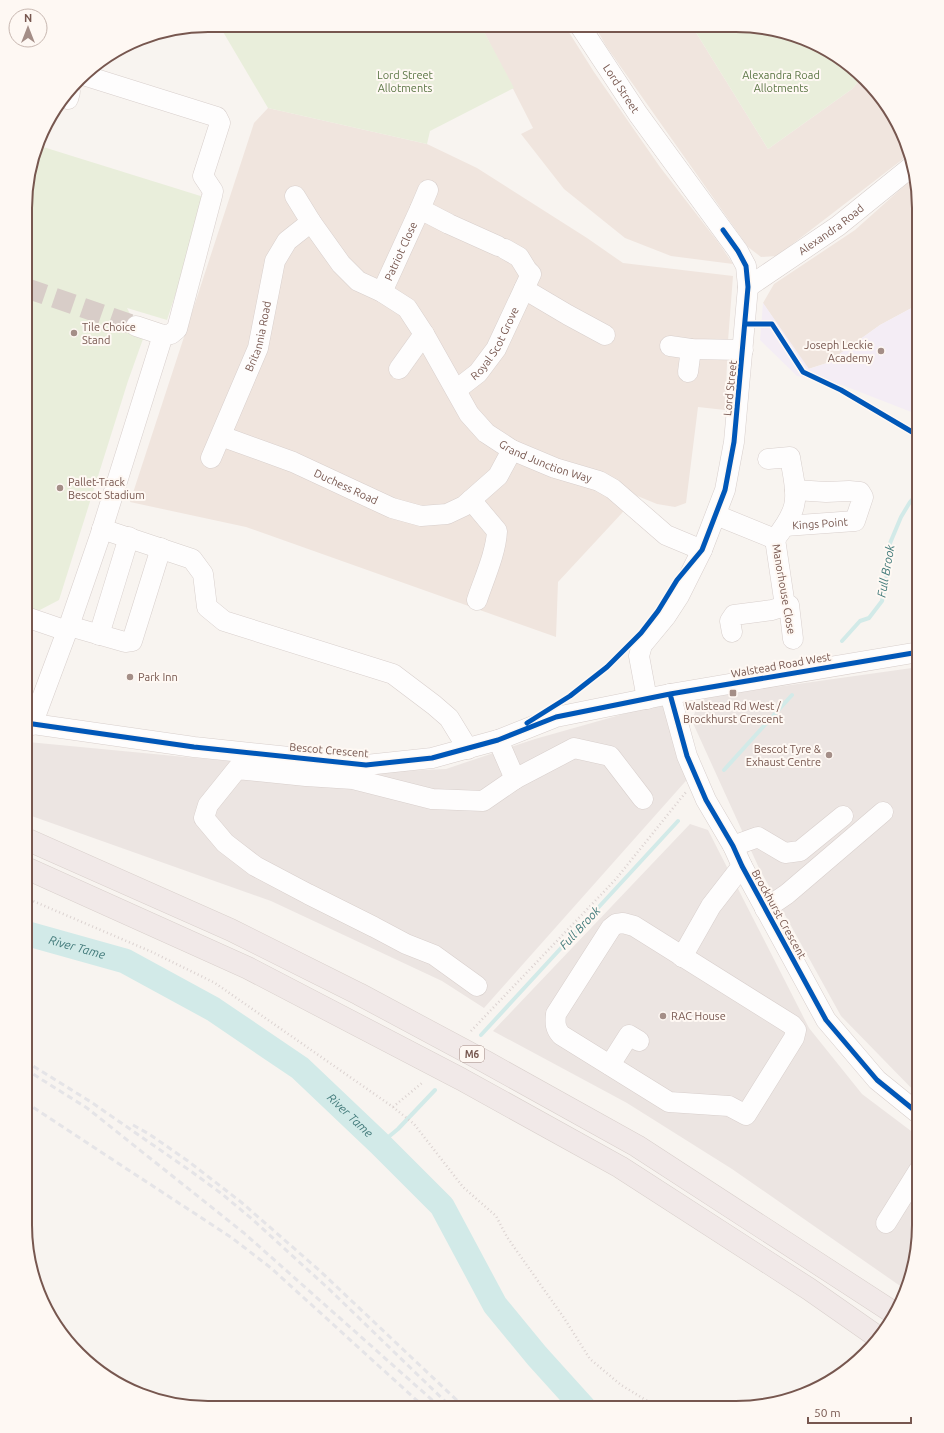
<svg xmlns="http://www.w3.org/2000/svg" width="944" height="1433" viewBox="0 0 944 1433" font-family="Ubuntu,sans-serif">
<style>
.residential{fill:#f0e5de}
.industrial{fill:#ece5e2}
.education{fill:#f4edf5}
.green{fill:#e9eedb}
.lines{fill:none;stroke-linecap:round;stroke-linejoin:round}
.stream{stroke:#d2eae8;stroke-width:4}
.river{stroke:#d2eae8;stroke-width:25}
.minor-tunnel{stroke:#d8cdc8;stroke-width:20;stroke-dasharray:20 10;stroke-linecap:butt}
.minor-casing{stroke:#d8cfcc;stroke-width:21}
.highway-casing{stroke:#d9d0cc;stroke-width:23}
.path{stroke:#dbd2d0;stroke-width:2.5;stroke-dasharray:1 3;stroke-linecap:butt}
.minor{stroke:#fefdfd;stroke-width:20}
.highway{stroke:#f1e9e8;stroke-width:22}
.rail{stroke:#e5e4e7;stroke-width:3;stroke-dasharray:6 4;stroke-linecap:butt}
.cycleway-casing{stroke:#fef8f3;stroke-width:8}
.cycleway{stroke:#0057b8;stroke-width:5}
.poi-dot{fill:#a48e87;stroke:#fef8f3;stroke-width:1.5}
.labels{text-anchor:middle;stroke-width:4;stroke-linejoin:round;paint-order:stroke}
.shield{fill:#fef8f3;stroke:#a08780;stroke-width:1}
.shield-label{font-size:10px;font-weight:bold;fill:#77574f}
.park-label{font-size:11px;fill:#5b7645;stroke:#fef8f3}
.street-label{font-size:11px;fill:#77574f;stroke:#fef8f3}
.poi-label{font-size:11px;fill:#77574f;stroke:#fef8f3;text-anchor:start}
.water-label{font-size:12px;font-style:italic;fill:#437b7b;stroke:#fef8f3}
.rim{fill:none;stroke:#77574f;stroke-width:2}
</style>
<rect width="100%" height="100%" fill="#f8f4f0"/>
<path class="residential" d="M481,26H565L594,72L660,167L718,242L733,264L671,256L625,238L564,189L521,134L533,128Z
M595,26H692L768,149L852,89L862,77L881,96L905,138L908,154L903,159L777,256L761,257L748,247L606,46Z
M268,108L427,144L477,168L587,238L623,263L733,276L728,341L725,410L698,407L686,503L675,507L657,504L635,495L622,513L558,582L556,637L246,527L130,502L254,123Z
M913,178L919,208V304L880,325L827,363L808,369L763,303L774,284L855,230Z"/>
<path class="industrial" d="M919,667V1096L841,1016L759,868L692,721L697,706L706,697Z
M666,702L692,774L484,1008L442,981L271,901L26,814V746L28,742L354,773L446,769L535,739Z
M690,824L708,830L809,1028L862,1094L919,1137V1237L909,1284L906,1290L732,1169L627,1103L493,1031Z"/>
<path class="education" d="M763,303L809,369L827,363L880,325L919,304V415L842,385L797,376L760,340Z"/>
<path class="green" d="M219,25L481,26L514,88L430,131L427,144L268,108Z
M692,26L760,27L806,39L847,63L862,77L852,89L768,149Z
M40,146L207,198L167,320L127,308L143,339L128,381L59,600L36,612L26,609L27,184Z"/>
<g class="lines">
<path class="stream" d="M842,641L860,621L869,618L882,601L886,583L888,548L901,517L910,502L919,492
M724,770L792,695
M481,1035L678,821
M380,1144L398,1129L435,1090"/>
<path class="river" id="s1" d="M25,933L125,961L213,1009L300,1068L380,1144L442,1206L495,1305L537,1356L584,1408"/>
<path class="minor-tunnel" d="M26,288L136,326"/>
<defs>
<g id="minor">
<path id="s2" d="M580,26L638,114L738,251L746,266L748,287L734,442L725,490L702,550L679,596L666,616L642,645L639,656L647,699"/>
<path d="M83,75L217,117L220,123L203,176L213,191L212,196L177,329L171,334L163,335"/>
<path d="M65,98L68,99L70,92"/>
<path id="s3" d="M295,196L311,222L341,264L358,281L382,292L407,308L424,334L469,414L486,433L512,450L555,468L599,481L613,489L666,535L702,550"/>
<path d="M420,209L449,224L498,246"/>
<path id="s4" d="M748,287L838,226L911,167"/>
<path d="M524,289L568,315L605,335"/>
<path id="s5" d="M382,292L420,209L428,190"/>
<path d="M670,346L691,349L743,350"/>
<path d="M399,369L424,334"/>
<path d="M688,372L691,349"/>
<path id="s6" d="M456,390L478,373L496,349L531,274L527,270L519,257L505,249"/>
<path id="s7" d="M221,436L293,462L392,508L421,516L447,514L464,506L498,476L512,450"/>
<path id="s8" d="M211,458L258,348L275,261L287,241L311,222"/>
<path d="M471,500L497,531C496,553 484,579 477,600"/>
<path d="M716,515L775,539C783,529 791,518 794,506C798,491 792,472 790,457L768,459"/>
<path id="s9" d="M785,526L855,521L863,497L860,492L849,491L826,492L795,490"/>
<path d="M102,529L192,559L203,574L207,607L224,621L393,674L434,705L449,718L468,749"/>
<path d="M775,539L785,606L789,605L793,639"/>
<path d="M26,617L67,631"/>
<path d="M69,626L125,642L132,641L161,548"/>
<path d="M732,632L730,621L734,615L772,610L785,606"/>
<path d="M99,635L129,537"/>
<path d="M670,694L687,756L706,800L733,846L742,866L826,1020L877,1080L919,1114"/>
<path d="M26,723L194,747L366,765L432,758L498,740L556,717L670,694L919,652"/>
<path d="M32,725L70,623L100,536L163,335L136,326"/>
<path d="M498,740L515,779L574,748L610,756L643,799"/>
<path d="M733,846L758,837L785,853L800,851L843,816"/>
<path d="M765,909L787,894L883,812"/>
<path d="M623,923L634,926L792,1025L796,1030L794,1038L746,1115L729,1106L669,1102L561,1035C555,1028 555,1023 556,1014L611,928L616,924Z"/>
<path d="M682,957L711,906L742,866"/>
<path d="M477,986L434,955L406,944L374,927L308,894L255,866L225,843L204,818L208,805L237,769L306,776L353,779L432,799L483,801L515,779"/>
<path d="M610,1065L629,1035L639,1041"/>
<path d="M886,1223L919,1170"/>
</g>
<path id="highway" d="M26,839L231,930L359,994L486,1062L637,1146L894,1313
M26,868L248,968L461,1079L620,1167L809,1289L879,1338"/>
</defs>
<use href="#minor" class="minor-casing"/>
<use href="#highway" class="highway-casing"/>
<path class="path" d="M26,898L152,952L215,983L393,1107L414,1124L463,1187L496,1216L507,1237L564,1318L590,1359L621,1385L659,1408
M471,1031L616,879L686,792
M393,1107L422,1083"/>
<use href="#minor" class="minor"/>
<use href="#highway" class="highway"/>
<path class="rail" d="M25,1061L91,1102L192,1172L222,1194L252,1219L330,1290L451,1407
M25,1069L87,1108L244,1233L440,1407
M25,1102L232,1238L271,1268L424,1407
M133,1125L149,1134L188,1161L241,1202L320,1271L464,1407"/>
<defs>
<path id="cycleway" d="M745,324H772L803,372L841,390L919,436
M670,694L687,756L706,800L733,846L742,866L826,1020L877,1080L919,1114
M26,723L194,747L366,765L432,758L498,740L556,717L670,694L919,652
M527,723L570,696L607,667L641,633L658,611L677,580L702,550L725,490L734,442L748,287L746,266L738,251L723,230"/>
</defs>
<use href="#cycleway" class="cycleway-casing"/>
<use href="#cycleway" class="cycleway"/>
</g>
<g class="poi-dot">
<circle cx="74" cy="333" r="4"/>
<circle cx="881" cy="351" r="4"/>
<circle cx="60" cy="488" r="4"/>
<circle cx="130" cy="677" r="4"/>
<rect x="729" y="689" width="8" height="8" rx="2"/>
<circle cx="829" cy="755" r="4"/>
<circle cx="663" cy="1016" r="4"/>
</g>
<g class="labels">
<rect class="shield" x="460" y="1046" width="24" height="16" rx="3"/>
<g class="shield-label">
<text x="472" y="1058">M6</text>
</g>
<g class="park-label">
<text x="405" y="79">Lord Street<tspan x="405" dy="13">Allotments</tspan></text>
<text x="781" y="79">Alexandra Road<tspan x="781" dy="13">Allotments</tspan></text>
</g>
<g class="street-label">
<text dy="4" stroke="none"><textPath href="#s2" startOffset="75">Lord Street</textPath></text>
<text dy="4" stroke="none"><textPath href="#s4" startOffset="101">Alexandra Road</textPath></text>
<text dy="4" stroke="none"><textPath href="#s5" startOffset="45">Patriot Close</textPath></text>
<text dy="4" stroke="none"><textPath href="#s8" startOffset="131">Britannia Road</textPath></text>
<text dy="4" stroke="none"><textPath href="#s6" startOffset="62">Royal Scot Grove</textPath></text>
<text transform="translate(730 388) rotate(-84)" y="4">Lord Street</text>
<text dy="4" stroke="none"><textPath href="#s3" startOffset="377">Grand Junction Way</textPath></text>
<text dy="4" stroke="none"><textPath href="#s7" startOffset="135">Duchess Road</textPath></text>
<text dy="4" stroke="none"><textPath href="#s9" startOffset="35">Kings Point</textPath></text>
<text transform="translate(784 589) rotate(80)" y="4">Manorhouse Close</text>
<text transform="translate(781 665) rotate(-10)" y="4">Walstead Road West</text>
<text transform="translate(329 750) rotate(5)" y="4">Bescot Crescent</text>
<text transform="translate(779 914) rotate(61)" y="4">Brockhurst Crescent</text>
</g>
<g class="poi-label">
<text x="82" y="331">Tile Choice<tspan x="82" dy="13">Stand</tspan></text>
<text x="873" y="349" text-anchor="end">Joseph Leckie<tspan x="873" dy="13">Academy</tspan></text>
<text x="68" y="486">Pallet-Track<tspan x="68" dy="13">Bescot Stadium</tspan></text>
<text x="138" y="681">Park Inn</text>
<text x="733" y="710" text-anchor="middle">Walstead Rd West /<tspan x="733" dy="13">Brockhurst Crescent</tspan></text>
<text x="821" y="753" text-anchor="end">Bescot Tyre &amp;<tspan x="821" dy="13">Exhaust Centre</tspan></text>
<text x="671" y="1020">RAC House</text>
</g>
<g class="water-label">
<text transform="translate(886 571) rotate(-80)" y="4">Full Brook</text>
<text transform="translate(580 928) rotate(-47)" y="4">Full Brook</text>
<text dy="4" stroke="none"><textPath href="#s1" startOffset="54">River Tame</textPath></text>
<text dy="4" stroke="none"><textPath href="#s1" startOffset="378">River Tame</textPath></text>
</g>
</g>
<path d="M0 0H944V1433H0ZM208 32H736A176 176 0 0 1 912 208V1225A176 176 0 0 1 736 1401H208A176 176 0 0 1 32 1225V208A176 176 0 0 1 208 32Z" fill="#fef8f3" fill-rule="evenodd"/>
<path class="rim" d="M208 32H736A176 176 0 0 1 912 208V1225A176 176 0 0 1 736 1401H208A176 176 0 0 1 32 1225V208A176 176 0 0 1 208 32Z"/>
<g transform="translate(28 28)"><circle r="19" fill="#fef8f3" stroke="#c8b8b1"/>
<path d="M0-3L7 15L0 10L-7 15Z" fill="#a48e87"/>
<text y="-6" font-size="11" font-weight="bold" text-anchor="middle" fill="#77574f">N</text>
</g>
<path d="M808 1417v6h103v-6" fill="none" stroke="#77574f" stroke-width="2"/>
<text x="814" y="1417" font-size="12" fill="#77574f" stroke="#fef8f3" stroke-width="3" paint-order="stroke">50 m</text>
</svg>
